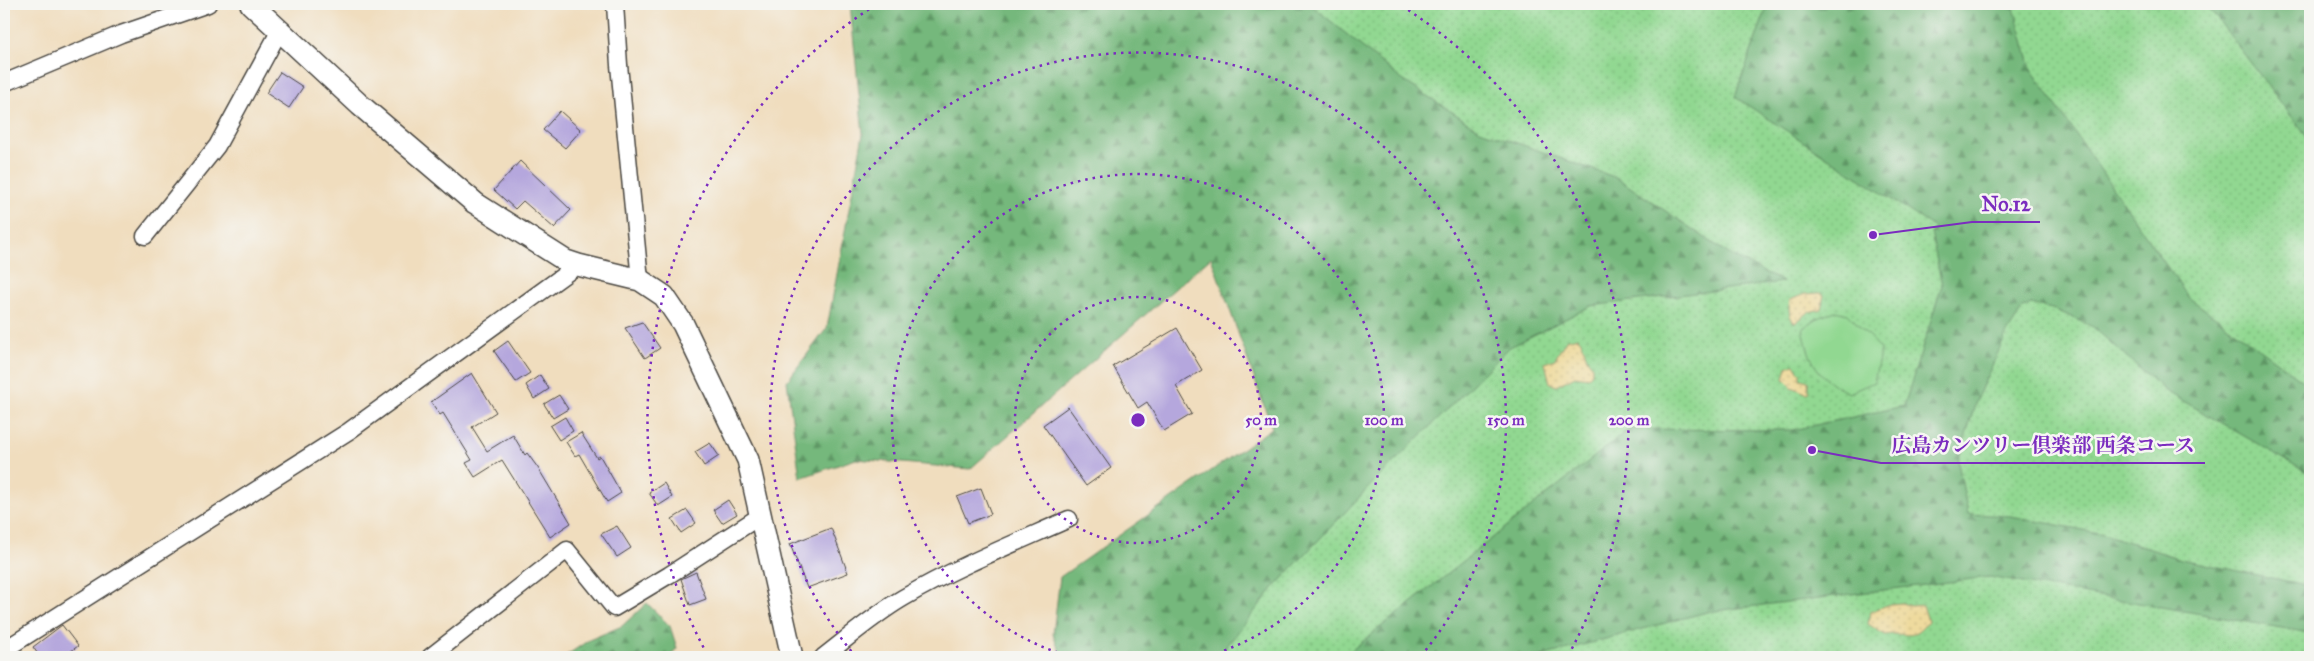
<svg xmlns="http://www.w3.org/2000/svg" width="2314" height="661" viewBox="0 0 2314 661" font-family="'IM FELL Great Primer','Noto Serif JP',serif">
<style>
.grass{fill:url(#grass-dots);stroke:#5e825e}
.forest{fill:url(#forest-firs);stroke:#507253}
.sand{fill:url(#sand-dots);stroke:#8c8264}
.pitch{fill:#91d891;stroke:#5e825e}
.building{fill:#b5a7dd}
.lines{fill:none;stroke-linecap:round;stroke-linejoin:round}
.minor-casing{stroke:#494641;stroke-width:19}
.tertiary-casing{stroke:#494641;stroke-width:24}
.minor{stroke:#fff;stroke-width:16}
.tertiary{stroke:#fff;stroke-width:21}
.ring{fill:none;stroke:#7b2cbf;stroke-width:2.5;stroke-dasharray:2.5 5}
.centre{fill:#7b2cbf;stroke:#f6f6f2;stroke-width:2.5}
.ring-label{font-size:15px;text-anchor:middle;font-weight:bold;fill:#7b2cbf;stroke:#f6f6f2;stroke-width:5;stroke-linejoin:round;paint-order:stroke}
.leader{fill:none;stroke:#7b2cbf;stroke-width:2}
.callout-dot{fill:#7b2cbf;stroke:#f6f6f2;stroke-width:2}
.callout-label{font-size:20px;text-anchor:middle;font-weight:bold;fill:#7b2cbf;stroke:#f6f6f2;stroke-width:5;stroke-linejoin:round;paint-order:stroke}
</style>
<defs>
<pattern id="grass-dots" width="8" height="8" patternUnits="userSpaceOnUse" patternTransform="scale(1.25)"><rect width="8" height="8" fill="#91d891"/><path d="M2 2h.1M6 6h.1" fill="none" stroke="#7dba7d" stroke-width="1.8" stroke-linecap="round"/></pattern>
<pattern id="forest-firs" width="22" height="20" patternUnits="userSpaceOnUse" patternTransform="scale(1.25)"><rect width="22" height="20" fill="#74b87b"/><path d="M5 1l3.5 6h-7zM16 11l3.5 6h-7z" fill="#5f9665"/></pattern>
<pattern id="sand-dots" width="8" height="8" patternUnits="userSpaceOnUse" patternTransform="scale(1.25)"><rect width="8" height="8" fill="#eeda9e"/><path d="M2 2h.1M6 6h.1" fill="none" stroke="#cb8" stroke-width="1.8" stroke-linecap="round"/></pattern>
</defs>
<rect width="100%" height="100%" fill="#f6f6f2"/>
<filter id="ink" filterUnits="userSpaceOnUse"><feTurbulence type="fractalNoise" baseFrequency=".02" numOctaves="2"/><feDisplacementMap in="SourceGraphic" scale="10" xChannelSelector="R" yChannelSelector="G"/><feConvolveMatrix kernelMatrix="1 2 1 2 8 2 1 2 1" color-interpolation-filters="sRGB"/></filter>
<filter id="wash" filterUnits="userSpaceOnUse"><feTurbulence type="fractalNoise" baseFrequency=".0096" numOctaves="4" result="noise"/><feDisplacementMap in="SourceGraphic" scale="20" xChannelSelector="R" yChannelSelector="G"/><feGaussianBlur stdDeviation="1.12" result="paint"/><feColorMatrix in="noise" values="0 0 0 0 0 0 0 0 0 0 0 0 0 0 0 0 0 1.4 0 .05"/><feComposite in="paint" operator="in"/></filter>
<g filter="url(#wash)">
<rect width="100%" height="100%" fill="#f0ddbe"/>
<path class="grass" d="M1181,4H2310V657H1139L1490,244Z"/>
<path class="forest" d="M850,4H1310L1401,79L1480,130L1617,178L1729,254L1783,282L1591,306L1510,347L1369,487L1275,586L1218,657H1062L1053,634L1060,577L1272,428L1211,257L970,469L856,459L800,478L787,381L827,328L863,134Z
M1768,4H2013L2031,69L2188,297L2310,386V474L2164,390L2093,327L2056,310L2031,304L2023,308L2007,333L1977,398L1958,462L1968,514L2011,516L2104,534L2181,559L2310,586V633L1989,577L1707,612L1538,657H1343L1629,429L1792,430L1904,406L1942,285L1931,233L1935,228L1735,97Z
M2209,4H2310V141L2209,8Z
M647,603L670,626L677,648L669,657H564L589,640L622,626Z"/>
<path class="sand" d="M1820,293L1824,295L1821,309L1809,312L1795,323C1789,318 1788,308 1790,300L1805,294Z
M1578,337C1586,345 1583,357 1592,365V373L1588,378L1575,376L1556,386L1550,383L1545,363L1555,359L1566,340Z
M1794,364L1800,374V379L1808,381L1809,392L1806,393L1792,387L1784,379L1787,367Z
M1902,603L1910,606L1923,605L1928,621C1912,643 1909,631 1885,635L1868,624L1870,612L1890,604Z"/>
<path class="pitch" d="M1835,311L1848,314L1881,349L1874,382L1849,393C1817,378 1809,361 1803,328L1816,319Z"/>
<g id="blocks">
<path class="building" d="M280,72L303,87L289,108L266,93Z
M560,111L581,130L565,148L543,130Z
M520,161L571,210L554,228L523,201L515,209L494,190Z
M642,322L660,348L645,358L625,328Z
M1177,328L1202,370L1176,386L1192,414L1164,431L1147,402L1138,408L1113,366Z
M508,341L530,373L516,382L494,351Z
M472,373L496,412L472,427L487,451L513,435L525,455L527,453L538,468L571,523L550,537L502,460L475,477L466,463L472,460L443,413L440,415L431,402Z
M540,375L549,389L534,399L526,385Z
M559,395L568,409L553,418L544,404Z
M1068,407L1111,468L1086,486L1043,425Z
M565,417L573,431L559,440L550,426Z
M581,433L597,458L600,456L621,493L607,502L579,454L575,456L566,442Z
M710,443L719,456L704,466L695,452Z
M664,483L672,497L658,506L649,493Z
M981,488L991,514L968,523L957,497Z
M728,500L737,514L722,523L713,510Z
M687,510L696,523L681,533L672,519Z
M617,526L631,548L617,557L601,534Z
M831,528L848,573L807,588L790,544Z
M696,572L706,599L690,605L681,579Z
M62,625L78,646L63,657H40L33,647Z"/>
</g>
</g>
<g filter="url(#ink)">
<use href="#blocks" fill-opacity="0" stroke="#494641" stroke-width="1"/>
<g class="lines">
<defs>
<path id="minor" d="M615,4L619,65L640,280
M4,83L121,34L208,4
M145,236L217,146L280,30
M4,650L349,431L578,265
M430,657L567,550L614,608L669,575L760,516
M823,657C849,637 874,615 903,598C956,567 1013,544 1069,519"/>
<path id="tertiary" d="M251,4L360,105L475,203L566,261L578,265L640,280L664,296L683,324L748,460L792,657"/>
</defs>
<use href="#minor" class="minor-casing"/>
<use href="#tertiary" class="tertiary-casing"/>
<use href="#minor" class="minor"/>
<use href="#tertiary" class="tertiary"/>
</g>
</g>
<g class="ring">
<circle cx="1138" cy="420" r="123"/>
<path d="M1072 657A246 246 0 1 1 1204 657"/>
<path d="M856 657A368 368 0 1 1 1420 657"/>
<path d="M707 654A491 491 0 0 1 874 6M1402 6A491 491 0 0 1 1569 654"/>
</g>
<circle cx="1138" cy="420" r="8" class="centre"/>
<g class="ring-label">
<text x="1261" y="425">50 m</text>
<text x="1384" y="425">100 m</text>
<text x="1506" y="425">150 m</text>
<text x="1629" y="425">200 m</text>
</g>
<path class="leader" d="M1873 235L1972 222H2040M1812 450L1881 463H2205"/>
<g class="callout-dot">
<circle cx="1873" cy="235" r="5"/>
<circle cx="1812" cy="450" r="5"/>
</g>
<g class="callout-label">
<text x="2006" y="211">No.12</text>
<text x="2043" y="452">広島カンツリー倶楽部 西条コース</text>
</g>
<rect width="2314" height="661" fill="none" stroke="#f6f6f2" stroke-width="20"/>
</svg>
